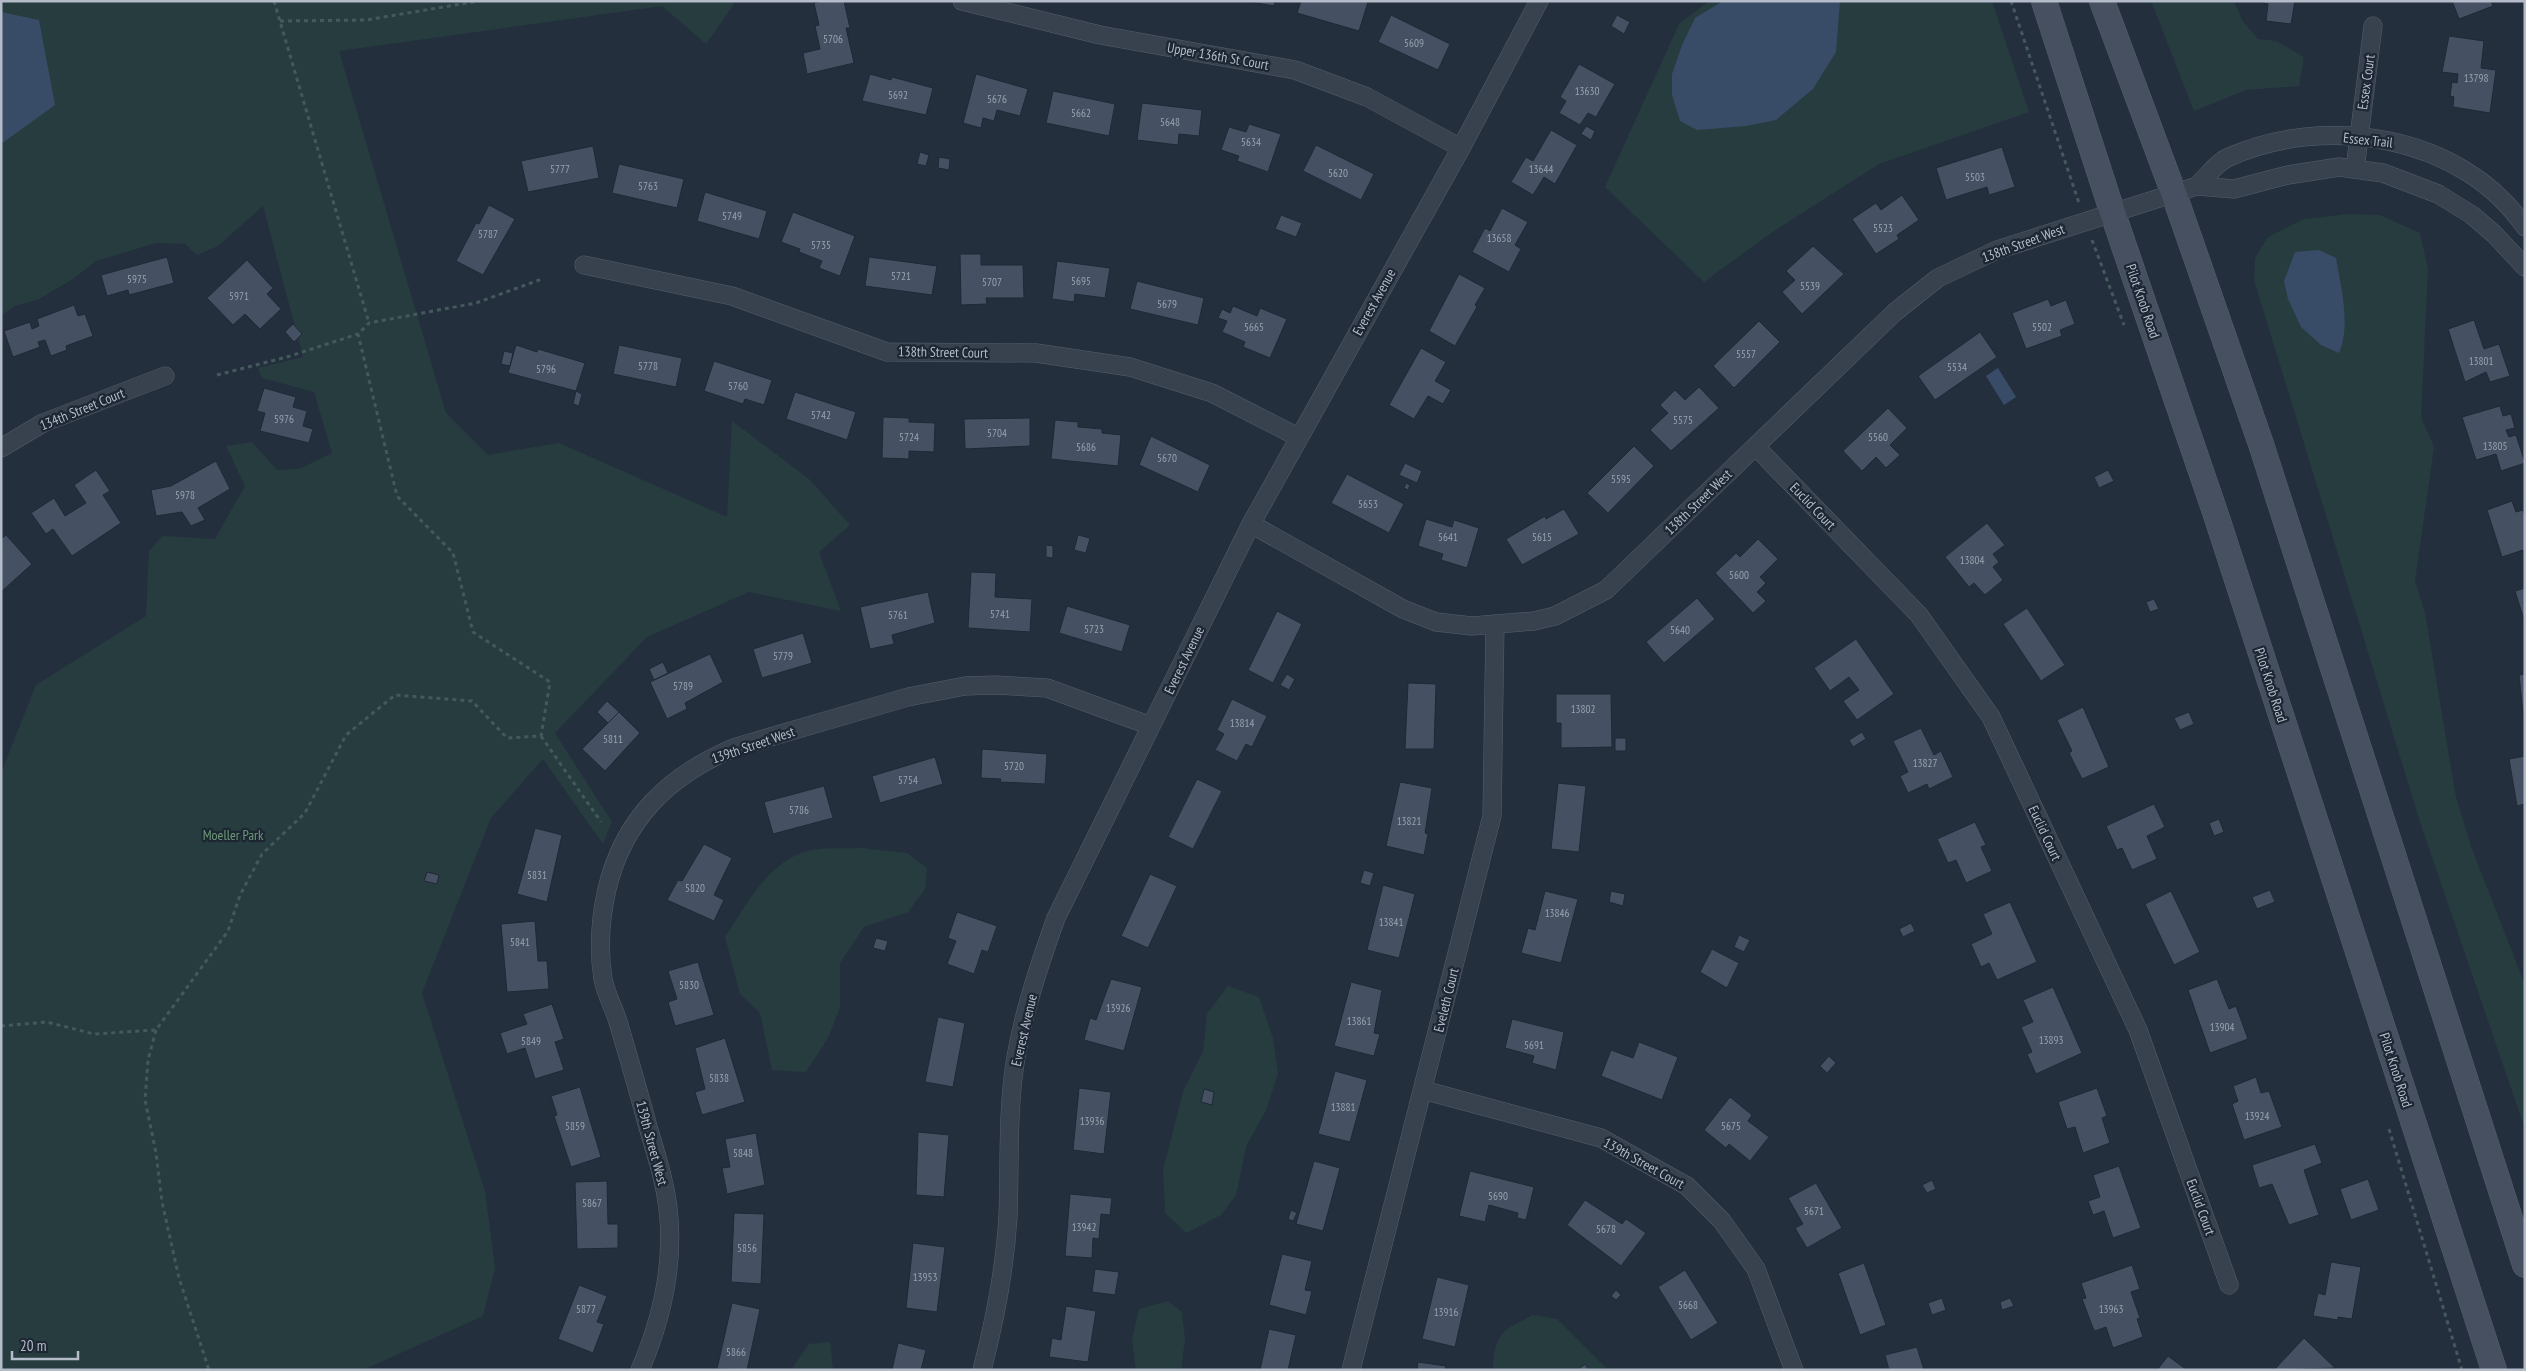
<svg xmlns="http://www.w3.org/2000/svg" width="2526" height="1371" viewBox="0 0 2526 1371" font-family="'PT Sans Narrow',sans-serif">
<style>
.green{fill:#263c3f}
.water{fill:#394c67}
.building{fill:#455162;stroke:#1f2835}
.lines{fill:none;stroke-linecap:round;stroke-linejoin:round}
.minor-casing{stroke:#565f6c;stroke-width:19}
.secondary-casing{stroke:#565f6c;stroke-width:26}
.path{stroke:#44595c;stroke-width:3;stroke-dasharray:4 4;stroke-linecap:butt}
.minor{stroke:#38414e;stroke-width:18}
.secondary{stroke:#465061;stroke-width:25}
.labels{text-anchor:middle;stroke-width:4.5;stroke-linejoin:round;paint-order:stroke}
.number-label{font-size:11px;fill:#98a1af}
.street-label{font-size:14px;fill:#b4bcc9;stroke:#1d2633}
.park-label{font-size:14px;fill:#6b9a76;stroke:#1d2633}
</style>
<rect width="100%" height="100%" fill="#242f3e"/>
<path class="green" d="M1,1H736L706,44L662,6L339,51L446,413L488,455L559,443L727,517L732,421L809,479L850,525L819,552L841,611L749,592L647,637L555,733L612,822L603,844L543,759L491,818L422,993L485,1191L495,1268L483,1316L363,1370H1V773L36,685L146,616L149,551L162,536L215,539L245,486L226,446L252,442L277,470L299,469L332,453L314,392L262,378L258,368L303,357L263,206L218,246L197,255L185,244L156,243L96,261L73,279L37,300L14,306L1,316Z
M1709,1H1992L2029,112L1879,164L1768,235L1704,282L1605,187L1679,24Z
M2151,1H2234L2242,20L2258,39L2276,41L2304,57L2299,86L2246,90L2194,111Z
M2348,214L2380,215L2420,233L2428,269L2421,417L2434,447L2415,581L2425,613L2456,797L2472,849L2525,985V1129L2420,822L2254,280L2255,258L2268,237L2304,219Z
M862,848L907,853L927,868L925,889L908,912L864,927L840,963V1008L828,1038L806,1072L772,1070L760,1013L740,994L725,937C746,906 768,861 808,851C825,847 845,849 862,848Z
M1228,986L1259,997L1273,1038L1278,1073L1267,1108L1246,1147L1236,1195L1221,1215L1186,1233L1165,1213L1163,1170L1183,1092L1203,1051L1207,1014Z
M1168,1301L1182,1312L1185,1339L1181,1370H1136L1132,1340L1139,1309Z
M1533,1315L1557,1319L1608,1370H1493C1494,1333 1503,1330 1533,1315Z
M830,1342L833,1370H791L809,1344Z"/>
<path class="water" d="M1723,1H1840L1836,52L1813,89L1776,120L1746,126L1697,130L1680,121L1672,95V74L1682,45L1695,18Z
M1,12L39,20L55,105L1,144Z
M2319,250L2336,258C2341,288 2351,324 2339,353L2321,345L2301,327L2288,299L2284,281L2295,252Z
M1998,368L2016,397L2004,405L1986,376Z"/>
<path class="building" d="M821,1H844L850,28H846L854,63L807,74L803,53L820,49L815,26L819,25L814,3Z
M1245,1H1275L1274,6Z
M1301,1H1367L1368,2L1359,31L1297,13Z
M2253,1H2295L2291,24L2266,21L2268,4Z
M2452,1H2491L2493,6L2459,19Z
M1391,15L1450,44L1438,70L1378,42Z
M1617,15L1630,22L1624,34L1611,26Z
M2449,36L2484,41L2481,68L2496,70L2490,113L2453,107L2454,97L2450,96L2452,82L2457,83L2458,74L2442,72Z
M1579,64L1615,84L1596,117L1588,113L1580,125L1559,113L1566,101L1560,97Z
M870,74L891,80L892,77L933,88L926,115L862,101Z
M976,74L1028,89L1020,116L997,110L994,121L983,118L981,128L963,123Z
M1053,91L1115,104L1109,136L1046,123Z
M1142,103L1202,110L1199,136L1179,134L1178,145L1137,140Z
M1249,124L1281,134L1268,172L1237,161L1239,156L1221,150L1229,127L1246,132Z
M1586,126L1595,131L1591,140L1581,134Z
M1551,130L1577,145L1555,184L1544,177L1533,195L1511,182L1526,157L1533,161Z
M1316,145L1374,174L1361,200L1303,171Z
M593,146L599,178L528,192L521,161Z
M2002,147L2015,187L1989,195L1987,187L1946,200L1936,168Z
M920,152L929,155L926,166L917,164Z
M939,157L950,159L949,170L938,168Z
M619,164L684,179L677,208L612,193Z
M705,192L767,211L759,239L697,221Z
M1902,195L1919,220L1897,235L1899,239L1876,254L1852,219L1876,203L1881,210Z
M489,205L515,219L483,275L456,261L476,223L479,224Z
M1502,208L1528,222L1515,245L1521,249L1509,272L1472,252L1485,228L1490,231Z
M793,212L855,236L840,276L819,268L822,261L799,252L800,249L781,242Z
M1281,215L1302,223L1296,237L1275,229Z
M1813,246L1844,274L1802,314L1782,292L1795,280L1786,271Z
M960,254H981V265H1023L1024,298H986L987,304L961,305Z
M167,257L174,283L129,295L128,290L107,296L101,275Z
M869,257L937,266L932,295L865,286Z
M247,260L273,288L267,294L281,309L260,329L245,314L233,325L207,298Z
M1057,261L1110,268L1105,298L1075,294L1074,302L1052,299Z
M1459,274L1485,288L1475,305L1477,307L1455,346L1429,331Z
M1137,281L1204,298L1198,325L1130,309Z
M2048,299L2051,306L2066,300L2075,324L2060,330L2062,336L2026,349L2012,313Z
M74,305L78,316L85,314L93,336L66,346L67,350L51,356L45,340L38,342L40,347L13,357L4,331L30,322L32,329L39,326L37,319Z
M1233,306L1257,316L1260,308L1287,319L1270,358L1243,347L1245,342L1222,332L1227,321L1218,318L1222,309L1230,313Z
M2474,320L2484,349L2499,344L2510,376L2490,382L2486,372L2465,382L2448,329Z
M1759,321L1780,342L1734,388L1713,366Z
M293,324L302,334L294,342L285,332Z
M1980,332L1997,357L1935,400L1918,376Z
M516,345L537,352L538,349L585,363L576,391L508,373Z
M619,345L682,358L676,387L613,374Z
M1421,348L1446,362L1435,381L1451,390L1443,404L1428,396L1414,419L1389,405Z
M504,351L513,353L510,366L501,364Z
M714,361L772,380L764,405L745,399L743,404L704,391Z
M1699,387L1719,408L1671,451L1650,430L1668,413L1660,405L1675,390L1685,400Z
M264,388L296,397L293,407L307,411L303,426L313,429L309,443L260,431L265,413L257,411Z
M576,391L582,394L579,406L573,404Z
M795,392L856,412L847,440L786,419Z
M2500,406L2503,416L2511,414L2515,428L2506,430L2509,437L2516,435L2525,463L2501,471L2496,454L2476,460L2462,417Z
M1888,408L1907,428L1890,445L1900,455L1886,468L1876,457L1862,471L1843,451Z
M883,417L909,418V422L935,423L934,452L909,451V459L882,458Z
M1030,418V446L965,449L964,419Z
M1055,420L1078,422V427L1102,429V433L1121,435L1118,466L1051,459Z
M1151,436L1210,465L1198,492L1139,465Z
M1634,446L1654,466L1608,513L1587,493Z
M216,461L230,489L198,508L205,520L191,526L182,512L156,516L151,490L171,486Z
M1405,463L1422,471L1417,483L1399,475Z
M96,470L110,491L103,495L121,523L72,556L53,529L46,534L31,513L54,498L65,516L86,503L74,485Z
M2108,470L2114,481L2099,488L2094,477Z
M1347,474L1404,504L1389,533L1331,503Z
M1406,483L1410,485L1408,490L1404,488Z
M2512,501L2516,512L2523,510L2525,516V555L2523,550L2502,557L2487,510Z
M1564,509L1579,534L1522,565L1506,539L1545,516L1546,519Z
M1426,519L1452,527L1454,520L1479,528L1467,568L1441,560L1443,554L1418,546Z
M1987,523L2005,545L1993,554L1999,562L1993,567L2003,580L1985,595L1974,583L1969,587L1945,557Z
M6,535L32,564L1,592V539Z
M1078,535L1090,538L1086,553L1074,550Z
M1758,539L1778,559L1760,577L1766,583L1757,592L1766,601L1753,613L1715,573L1736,553L1740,557Z
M1046,545L1053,546V558L1046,557Z
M971,572L996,573L995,597L1032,599L1030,632L968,628Z
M2525,588V623L2515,591Z
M928,592L935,623L892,635L894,644L870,649L860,607Z
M1697,598L1715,619L1664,663L1646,642Z
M2154,599L2159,609L2150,612L2146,602Z
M1067,606L1130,625L1122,652L1059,633Z
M2027,608L2065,665L2041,681L2003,624Z
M1277,611L1302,624L1273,683L1248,670Z
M803,633L812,663L762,678L753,649Z
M1856,639L1894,694L1857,720L1843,701L1859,690L1849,677L1830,691L1814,668Z
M710,654L723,682L685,703L687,709L667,719L650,682Z
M663,662L668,673L654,680L649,669Z
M1287,674L1295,679L1289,690L1280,685Z
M2525,674V731L2519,675Z
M1408,683L1436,684L1434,749H1405Z
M1556,694H1611L1612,747L1561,748V723H1556Z
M1232,699L1267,716L1252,747L1246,744L1237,761L1215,750L1224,734L1217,730Z
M607,701L619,712L608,723L597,712Z
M2083,707L2109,767L2082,779L2069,753L2072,751L2057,720Z
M619,712L640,733L605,771L582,749Z
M2189,712L2194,724L2180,730L2174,718Z
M1921,728L1934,755L1941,751L1953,777L1929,789L1927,784L1908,793L1900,776L1908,772L1893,741Z
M1862,732L1866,739L1853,747L1849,740Z
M1615,738H1626V751H1615Z
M982,749L1047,754L1045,784L1000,782L1001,779L981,778Z
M2525,756V804L2517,806L2509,759Z
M935,757L943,784L880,803L872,776Z
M1197,779L1222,791L1193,849L1168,837Z
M1400,782L1432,788L1425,833L1428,834L1424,855L1386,846Z
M1558,783L1586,786L1579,852L1551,849Z
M824,786L833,818L773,834L764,802Z
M2154,804L2165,827L2147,836L2157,859L2132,870L2122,848L2117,850L2106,826Z
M2219,819L2224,832L2214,836L2209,823Z
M1975,822L1986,845L1981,847L1992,871L1966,883L1956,860L1948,863L1937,839Z
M535,828L562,835L547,902L517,894Z
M704,844L732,858L714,895L724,900L714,921L667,900L678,880L682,881Z
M1364,870L1374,873L1370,886L1360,883Z
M427,872L439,875L437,884L424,881Z
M1150,874L1177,886L1148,948L1121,936Z
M1383,885L1415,894L1399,958L1367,950Z
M2270,890L2275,902L2257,909L2252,897Z
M1545,891L1578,899L1561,963L1521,953L1528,928L1535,930Z
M1611,891L1625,894L1623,906L1609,902Z
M2171,891L2200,952L2174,965L2145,904Z
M2010,902L2037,962L1997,980L1989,963L1981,967L1971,944L1992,934L1983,914Z
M957,912L997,926L988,952L982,950L974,974L947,964L956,941L948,938Z
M535,921L538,961H547L549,989L507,992L501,924Z
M1911,923L1915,931L1903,937L1899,929Z
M1739,935L1750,940L1744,952L1734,947Z
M876,938L888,941L885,951L873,948Z
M1712,949L1739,963L1727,988L1700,972Z
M698,962L714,1015L675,1026L668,1002L677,999L668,971Z
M1111,979L1142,987L1124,1051L1084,1040L1090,1018L1096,1020Z
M2217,979L2229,1009L2236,1006L2248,1039L2210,1053L2188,990Z
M1351,982L1382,990L1374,1033L1380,1034L1374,1056L1334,1046Z
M2053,987L2082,1053L2036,1074L2027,1054L2032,1052L2021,1027L2033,1022L2023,1000Z
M552,1004L564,1039L555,1042L564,1070L535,1079L525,1048L507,1054L500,1033L527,1024L523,1014Z
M938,1017L965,1023L953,1087L925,1082Z
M1512,1019L1564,1032L1556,1070L1532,1063L1534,1056L1505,1048Z
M725,1038L745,1102L702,1115L695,1092L705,1089L695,1048Z
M1639,1042L1678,1057L1662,1100L1601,1076L1611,1050L1633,1058Z
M1829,1056L1836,1063L1827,1073L1820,1066Z
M1335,1071L1367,1080L1350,1142L1318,1134Z
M2256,1077L2261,1093L2269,1091L2282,1127L2244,1140L2232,1104L2238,1101L2233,1086Z
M580,1087L601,1157L571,1167L554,1116L557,1115L551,1096Z
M1079,1088L1111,1092L1104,1154L1073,1150Z
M2097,1088L2107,1116L2102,1118L2110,1143L2083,1153L2075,1127L2067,1129L2058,1102Z
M1204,1089L1214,1092L1212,1105L1201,1102Z
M1730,1097L1752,1115L1748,1121L1769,1137L1750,1161L1729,1144L1726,1148L1704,1130Z
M918,1132L949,1135L944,1197L916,1195Z
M756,1133L765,1185L727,1194L722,1168L730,1167L725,1139Z
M2315,1144L2322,1163L2304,1170L2319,1215L2289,1225L2272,1184L2259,1188L2252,1165Z
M1314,1161L1340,1168L1323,1231L1296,1224Z
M2119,1166L2141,1228L2113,1238L2104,1211L2093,1215L2088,1201L2100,1197L2093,1175Z
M1470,1171L1534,1187L1526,1220L1517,1218L1518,1213L1489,1205L1485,1222L1459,1216Z
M2368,1179L2379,1210L2351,1220L2340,1189Z
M1932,1180L1936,1189L1927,1193L1922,1185Z
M607,1181L608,1224H618V1248L577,1249L575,1182Z
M1816,1183L1842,1228L1807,1248L1795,1228L1803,1224L1788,1198Z
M1070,1194L1112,1198L1110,1215L1101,1214L1099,1239L1093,1238L1092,1258L1065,1256Z
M1585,1200L1622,1224L1626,1219L1646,1233L1621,1266L1567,1225Z
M1291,1210L1297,1213L1293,1221L1288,1219Z
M734,1213L764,1214L761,1284L731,1282Z
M913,1243L945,1247L937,1312L906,1308Z
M1282,1254L1312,1261L1305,1290L1312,1291L1306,1315L1269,1305Z
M2331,1262L2361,1267L2352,1319L2338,1317V1320L2313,1316L2318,1293L2325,1295Z
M1864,1263L1886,1325L1860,1335L1838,1273Z
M2132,1265L2140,1289L2131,1292L2140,1318L2137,1319L2143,1337L2113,1348L2106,1327L2095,1331L2093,1328L2082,1299L2086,1298L2081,1283Z
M1095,1269L1119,1272L1115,1295L1092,1292Z
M1685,1270L1718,1323L1691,1340L1658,1287Z
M1437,1277L1469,1285L1455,1347L1422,1339Z
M579,1285L607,1296L597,1322L604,1324L593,1353L558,1339Z
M1616,1290L1621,1295L1616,1300L1611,1296Z
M1942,1298L1946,1310L1932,1315L1928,1303Z
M2010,1298L2014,1306L2002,1310L2000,1302Z
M732,1303L760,1309L747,1370L717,1369Z
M1066,1306L1096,1311L1088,1362L1049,1357L1052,1338L1061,1340Z
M1269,1329L1296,1335L1288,1370H1260Z
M2304,1338L2335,1368L2274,1370Z
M898,1343L926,1350L921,1370H892Z
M1917,1347L1924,1370H1889L1885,1355Z
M2168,1356L2187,1370H2157Z
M1418,1362L1446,1366L1445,1370H1417Z
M1585,1364L1589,1370H1577Z"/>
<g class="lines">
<defs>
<path id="minor" d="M962,1L1100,35L1295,70L1367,97L1461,148
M2355,169L2373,26
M2197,186C2206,178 2216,163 2227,158C2325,113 2462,135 2525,227
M584,265L732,296L887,352L1036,353L1130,367L1212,393L1298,437
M1756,447L1919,615L1991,717L2138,1030L2229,1285
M1,448L43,423L165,376
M1251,524L1403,609L1436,622L1472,626L1534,621L1555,616L1606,590L1895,312L1938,278L1997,250L2197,186L2234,189L2288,175L2339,167L2383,173L2438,194L2472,215L2494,234L2525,267
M1423,1090L1601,1138L1687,1186L1722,1221L1756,1269L1794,1370
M640,1370C661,1321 673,1272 669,1219C667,1188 657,1157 648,1127C639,1093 629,1059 619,1025C615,1010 606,995 603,979C598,948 600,920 607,889C624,818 669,775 736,747L908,697L965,686L995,685L1047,688L1151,726
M982,1370C995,1320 1005,1268 1008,1216C1010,1164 1007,1109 1016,1057C1024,1010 1040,963 1056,918L1251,524L1461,148L1539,1
M1351,1370L1492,816L1495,624"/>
<path id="secondary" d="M2044,1L2113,214L2216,515L2494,1370
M2102,1L2174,194L2261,444L2525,1265"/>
</defs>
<use href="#minor" class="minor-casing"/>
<use href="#secondary" class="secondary-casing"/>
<path class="path" d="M274,1L369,323
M2011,1L2079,203
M280,21L366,20L479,1
M2092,240L2124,325
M217,375L287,357L358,334
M541,736L601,822
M1,1026L47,1022L94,1034L156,1030L228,931L240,895L262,854L305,813L346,735L395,695L472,701L507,738L541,736L550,682L473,632L453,553L397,496L358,334L369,323L476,303L542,279
M156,1030L148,1060L145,1100L156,1153L162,1202L179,1278L209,1370
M2389,1129L2462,1370"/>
<use href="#minor" class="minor"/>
<use href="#secondary" class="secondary"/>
</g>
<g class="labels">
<g class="number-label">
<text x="833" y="43">5706</text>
<text x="1414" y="47">5609</text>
<text x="2476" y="82">13798</text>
<text x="1587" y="95">13630</text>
<text x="898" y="99">5692</text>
<text x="997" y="103">5676</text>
<text x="1081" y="117">5662</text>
<text x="1170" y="126">5648</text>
<text x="1251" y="146">5634</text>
<text x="560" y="173">5777</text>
<text x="1541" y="173">13644</text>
<text x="1338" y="177">5620</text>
<text x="1975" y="181">5503</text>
<text x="648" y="190">5763</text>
<text x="732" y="220">5749</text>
<text x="1883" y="232">5523</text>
<text x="488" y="238">5787</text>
<text x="1499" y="242">13658</text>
<text x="821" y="249">5735</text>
<text x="901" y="280">5721</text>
<text x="137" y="283">5975</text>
<text x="1081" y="285">5695</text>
<text x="992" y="286">5707</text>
<text x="1810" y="290">5539</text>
<text x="239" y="300">5971</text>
<text x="1167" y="308">5679</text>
<text x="1254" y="331">5665</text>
<text x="2042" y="331">5502</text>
<text x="1746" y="358">5557</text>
<text x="2481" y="365">13801</text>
<text x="648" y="370">5778</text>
<text x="1957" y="371">5534</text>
<text x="546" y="373">5796</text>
<text x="738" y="390">5760</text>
<text x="821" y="419">5742</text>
<text x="284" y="423">5976</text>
<text x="1683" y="424">5575</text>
<text x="997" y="437">5704</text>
<text x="909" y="441">5724</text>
<text x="1878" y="441">5560</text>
<text x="2495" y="450">13805</text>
<text x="1086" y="451">5686</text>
<text x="1167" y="462">5670</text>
<text x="1621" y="483">5595</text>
<text x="185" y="499">5978</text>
<text x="1368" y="508">5653</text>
<text x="1448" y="541">5641</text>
<text x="1542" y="541">5615</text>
<text x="1972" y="564">13804</text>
<text x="1739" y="579">5600</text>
<text x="1000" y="618">5741</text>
<text x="898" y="619">5761</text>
<text x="1094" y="633">5723</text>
<text x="1680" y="634">5640</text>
<text x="783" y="660">5779</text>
<text x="683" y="690">5789</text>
<text x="1583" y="713">13802</text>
<text x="1242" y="727">13814</text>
<text x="613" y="743">5811</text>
<text x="1925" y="767">13827</text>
<text x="1014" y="770">5720</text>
<text x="908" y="784">5754</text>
<text x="799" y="814">5786</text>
<text x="1409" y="825">13821</text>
<text x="537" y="879">5831</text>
<text x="695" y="892">5820</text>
<text x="1557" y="917">13846</text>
<text x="1391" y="926">13841</text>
<text x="520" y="946">5841</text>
<text x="689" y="989">5830</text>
<text x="1118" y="1012">13926</text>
<text x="1359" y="1025">13861</text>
<text x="2222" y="1031">13904</text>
<text x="2051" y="1044">13893</text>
<text x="531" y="1045">5849</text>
<text x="1534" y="1049">5691</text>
<text x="719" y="1082">5838</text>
<text x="1343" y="1111">13881</text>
<text x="2257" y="1120">13924</text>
<text x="1092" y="1125">13936</text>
<text x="575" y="1130">5859</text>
<text x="1731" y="1130">5675</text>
<text x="743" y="1157">5848</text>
<text x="1498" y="1200">5690</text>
<text x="592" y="1207">5867</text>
<text x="1814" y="1215">5671</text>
<text x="1084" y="1231">13942</text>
<text x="1606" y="1233">5678</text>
<text x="747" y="1252">5856</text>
<text x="925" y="1281">13953</text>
<text x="1688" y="1309">5668</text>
<text x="586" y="1313">5877</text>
<text x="2111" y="1313">13963</text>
<text x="1446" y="1316">13916</text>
<text x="736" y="1356">5866</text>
</g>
<g class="street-label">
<text transform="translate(1218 56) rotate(10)" y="5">Upper 136th St Court</text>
<text transform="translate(2366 82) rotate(-82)" y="5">Essex Court</text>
<text transform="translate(2368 140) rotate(6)" y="5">Essex Trail</text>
<text transform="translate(2023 243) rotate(-20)" y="5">138th Street West</text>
<text transform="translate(2143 301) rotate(71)" y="5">Pilot Knob Road</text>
<text transform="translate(1374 302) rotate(-61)" y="5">Everest Avenue</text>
<text transform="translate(943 352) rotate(1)" y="5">138th Street Court</text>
<text transform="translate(82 409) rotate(-22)" y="5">134th Street Court</text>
<text transform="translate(1698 502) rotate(-44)" y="5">138th Street West</text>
<text transform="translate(1813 506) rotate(46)" y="5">Euclid Court</text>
<text transform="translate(1184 660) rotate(-64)" y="5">Everest Avenue</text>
<text transform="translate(2271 685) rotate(72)" y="5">Pilot Knob Road</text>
<text transform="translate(753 745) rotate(-19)" y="5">139th Street West</text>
<text transform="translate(2045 833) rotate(65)" y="5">Euclid Court</text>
<text transform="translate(1446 1000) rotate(-76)" y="5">Eveleth Court</text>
<text transform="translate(1024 1030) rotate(-77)" y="5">Everest Avenue</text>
<text transform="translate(2396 1070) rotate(72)" y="5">Pilot Knob Road</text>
<text transform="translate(652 1143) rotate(75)" y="5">139th Street West</text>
<text transform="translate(1644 1163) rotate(29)" y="5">139th Street Court</text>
<text transform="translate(2201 1207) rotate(70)" y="5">Euclid Court</text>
</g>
<g class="park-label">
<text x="233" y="840">Moeller Park</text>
</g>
</g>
<rect width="2526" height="1371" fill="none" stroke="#b4bcc9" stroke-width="5"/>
<path d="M12 1351v8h66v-8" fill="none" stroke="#b4bcc9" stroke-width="2.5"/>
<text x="20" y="1351" font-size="15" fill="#b4bcc9" stroke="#1d2633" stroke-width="4" paint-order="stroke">20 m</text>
</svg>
